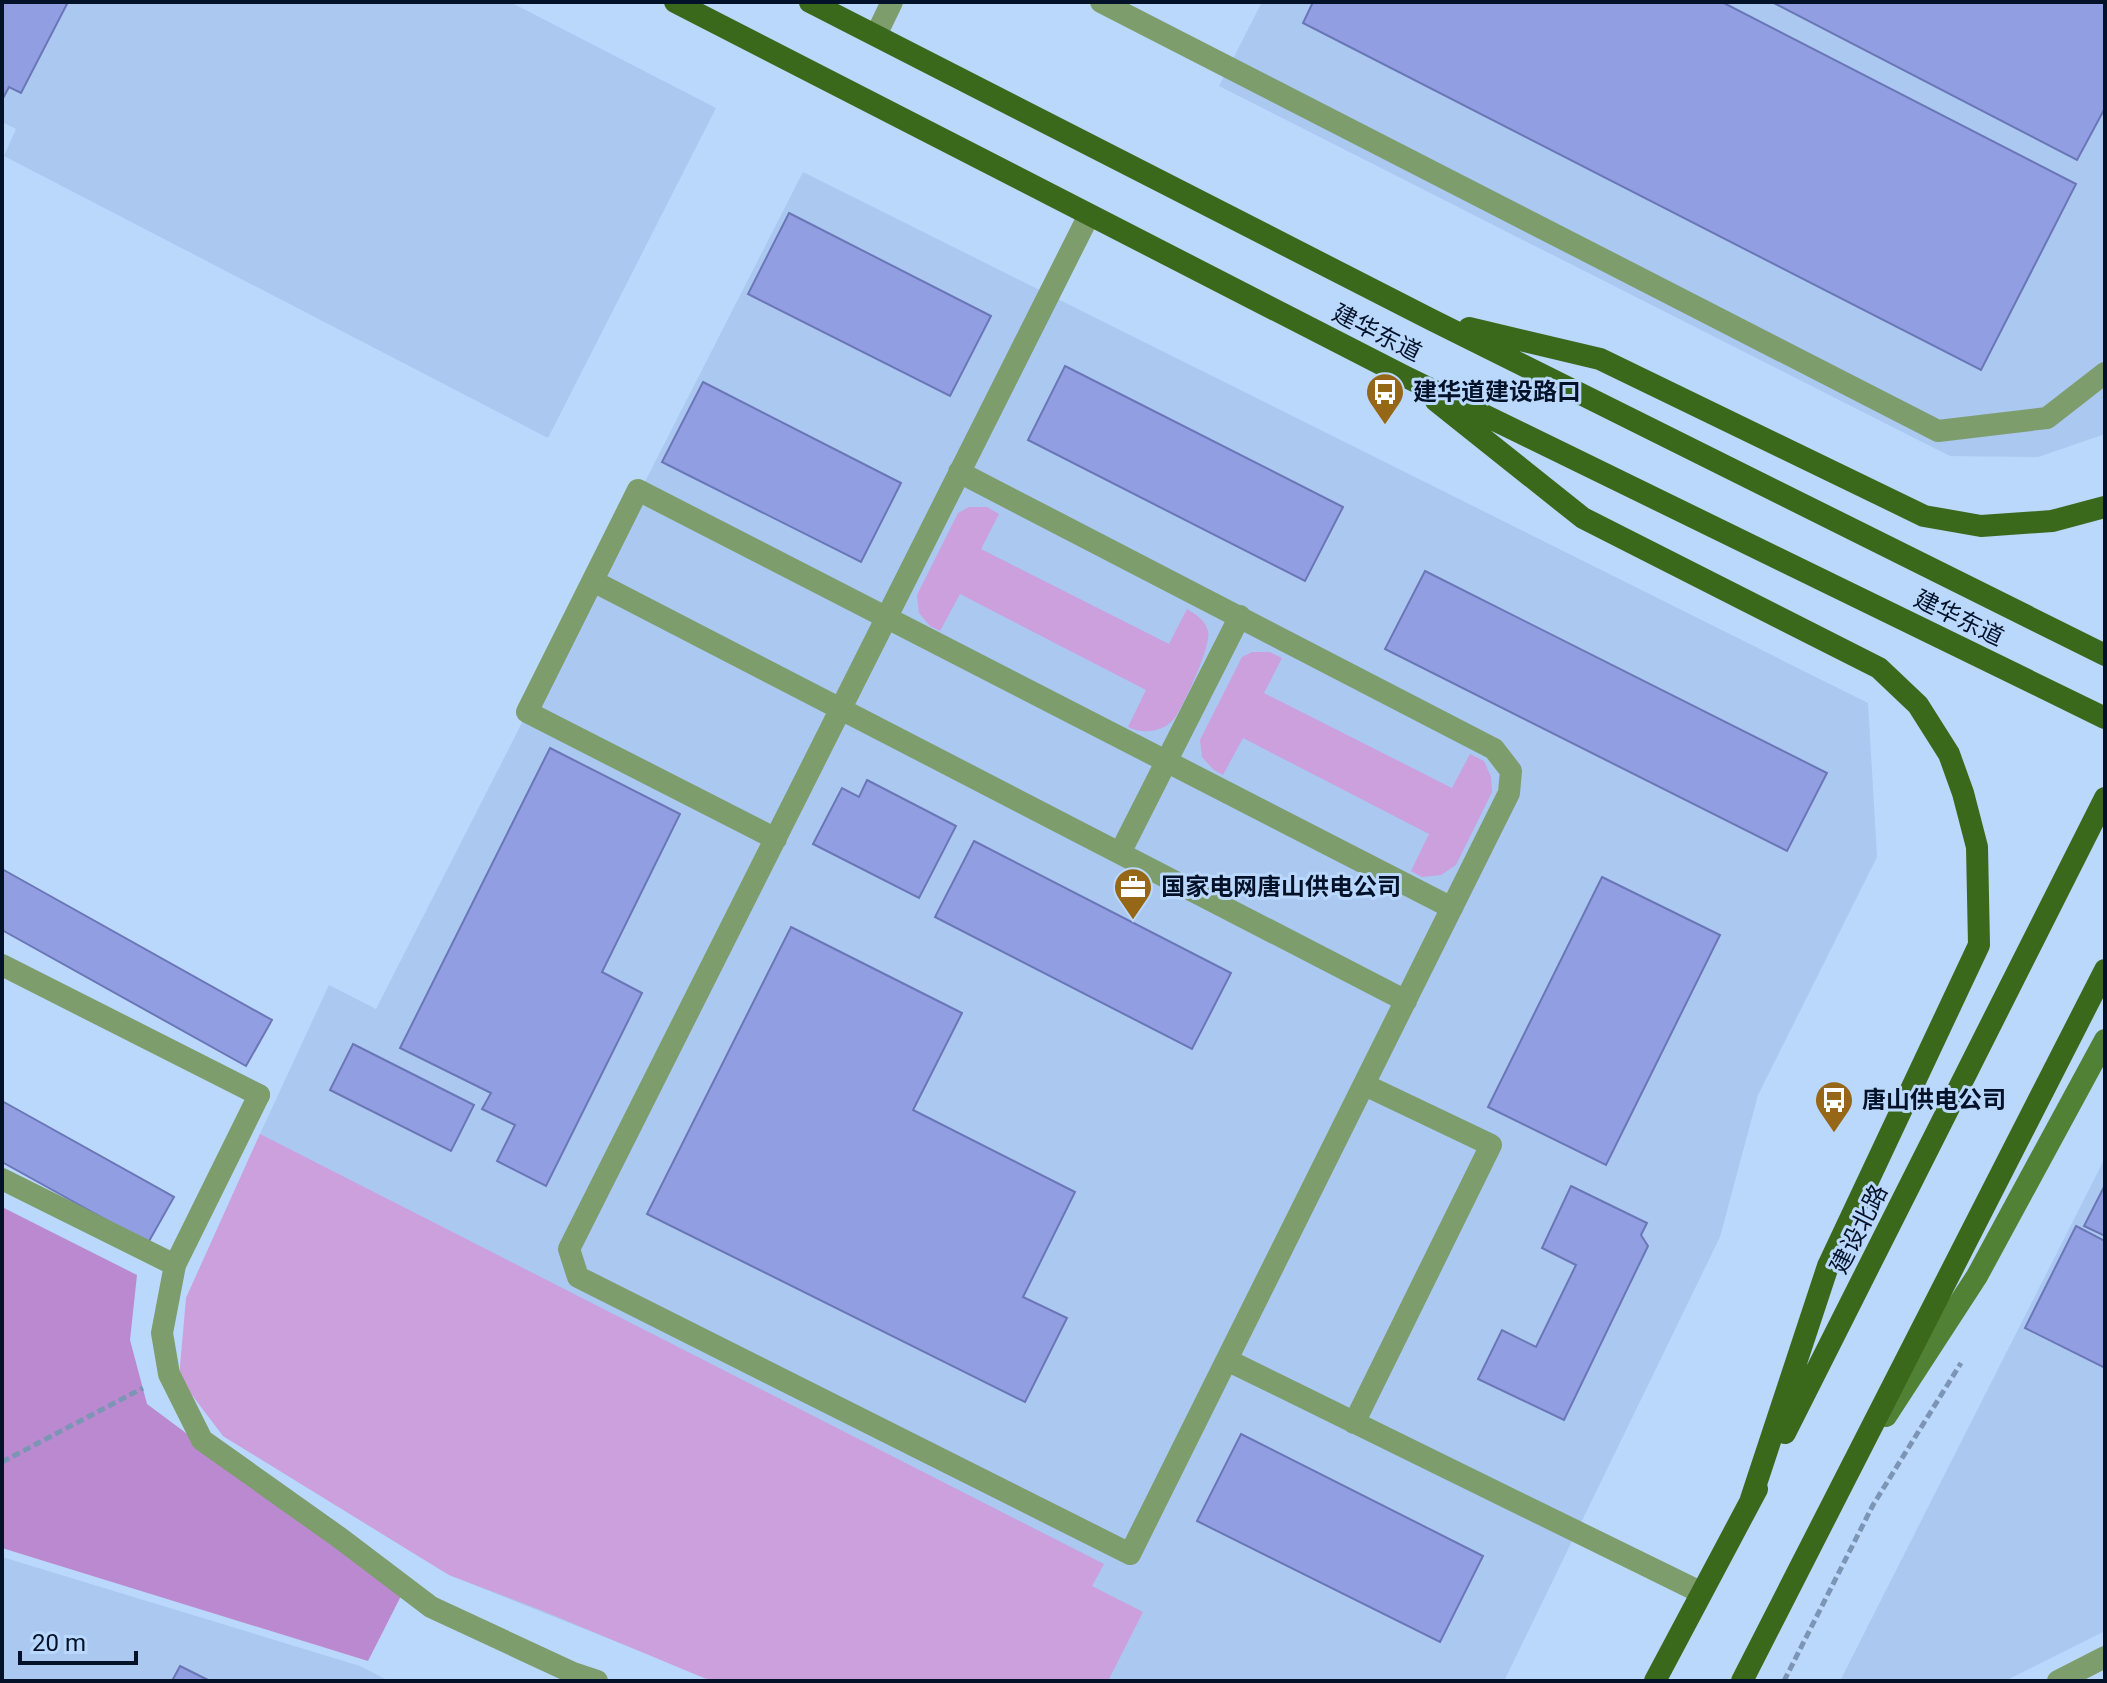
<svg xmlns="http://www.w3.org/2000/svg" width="2107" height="1683" viewBox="0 0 2107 1683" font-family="Roboto,'Noto Sans SC',sans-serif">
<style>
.built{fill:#aac8f0}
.green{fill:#cba0dd}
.forest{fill:#bb89d0}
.building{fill:#919ee2;stroke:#6b76b6;stroke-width:2}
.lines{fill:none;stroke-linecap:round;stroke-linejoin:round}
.path{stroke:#7d95b5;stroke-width:5;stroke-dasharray:8 4;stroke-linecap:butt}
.service{stroke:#7d9d6c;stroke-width:22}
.minor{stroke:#7d9d6c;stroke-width:22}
.secondary{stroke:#518135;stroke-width:22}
.primary{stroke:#3b691b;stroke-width:22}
.labels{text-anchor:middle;stroke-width:6;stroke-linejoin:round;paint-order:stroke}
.street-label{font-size:24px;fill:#031228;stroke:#bad7fc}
.poi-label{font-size:24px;font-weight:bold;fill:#031228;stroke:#bad7fc;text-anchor:start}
</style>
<rect width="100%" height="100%" fill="#bad7fc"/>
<path class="built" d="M2,2H510L716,108L548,438L4,156L16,129L2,122Z
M1262,2H2105V434L2038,457L1950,456L1219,86Z
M803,172L1868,703L1877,857L1758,1095L1720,1237L1504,1681H715L449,1575L223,1436L186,1298L260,1134L329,985L376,1009Z
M2105,1158V1631L2005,1681H1840Z
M2,1557L360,1666L389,1681H2Z"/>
<path class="green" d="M969,507H987L999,514L981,549L1169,644L1187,609C1197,615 1205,620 1208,631C1212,645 1183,707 1174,719C1162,733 1142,734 1128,727L1146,690L960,594L940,631L930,626L919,613L917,595L958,513Z
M1252,652H1270L1282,658L1264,693L1452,788L1470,754L1484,761L1491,777L1492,792L1456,865L1441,875L1422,877L1411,871L1429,834L1243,738L1223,775L1214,770L1202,757L1200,740L1242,657Z
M260,1134L1104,1564L1092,1586L1143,1612L1108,1681H715L704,1678L543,1611L449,1575L223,1436L179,1378L186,1298Z"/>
<path class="forest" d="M2,1207L137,1275L130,1340L147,1404L402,1594L368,1661L2,1548Z"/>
<path class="building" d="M2,2H68L21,93L9,87L2,100Z
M1313,2H1722L2076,184L1981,370L1303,23Z
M1772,2H2105V108L2077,160Z
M789,213L991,316L950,396L748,294Z
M1065,366L1343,507L1305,581L1028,440Z
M703,382L901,483L861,562L662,462Z
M1425,571L1827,773L1787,851L1385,649Z
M550,748L680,814L602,972L642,993L546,1186L497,1161L515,1125L482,1109L491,1093L400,1048Z
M867,780L956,826L919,898L813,844L842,788L859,797Z
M974,841L1231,973L1192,1049L935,917Z
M2,869L272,1020L246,1066L2,930Z
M1602,877L1720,935L1606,1165L1488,1107Z
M791,927L962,1013L913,1110L1075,1192L1023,1297L1067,1318L1025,1402L647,1214Z
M353,1044L474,1105L451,1151L330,1090Z
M2,1101L174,1197L148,1243L2,1162Z
M2105,1185V1236L2084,1226Z
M1571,1186L1647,1223L1641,1235L1648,1246L1564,1420L1478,1379L1502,1330L1536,1347L1576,1265L1542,1248Z
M2076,1226L2105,1241V1368L2025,1328Z
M1241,1434L1483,1556L1440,1642L1197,1521Z
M180,1666L210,1681H172Z"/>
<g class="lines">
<path class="path" d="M2,1462L143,1388
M1784,1681L1873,1505L1961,1363"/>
<path class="service" d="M1101,2L1938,431L2047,418L2105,373
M959,472L1494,749L1511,771L1509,793L1130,1554L578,1277L569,1249C743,905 915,560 1089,215
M593,581L1406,1001
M776,839L527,712L638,490L1452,908
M1120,853L1240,616
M2,965L259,1095
M2,1179L175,1265
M1227,1360L1700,1592
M1354,1423L1491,1145L1365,1085"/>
<path class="minor" d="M876,35L892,2
M259,1095L175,1265L162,1333L169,1374L202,1440L340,1538L431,1607L573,1673L597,1681
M2058,1681L2105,1657"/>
<path class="secondary" d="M1886,1416L1977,1276L2105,1040"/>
<path class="primary" d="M675,2L1404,376L2105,718
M810,2L1432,320L2105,655
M1469,328L1600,359L1924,516L1981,526L2052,521L2105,507
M1436,401L1583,518L1879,668L1918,705L1949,754L1963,793L1977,847L1979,945L1828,1266L1751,1499
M1785,1433L2105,798
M1655,1681L1757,1489
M1742,1681L2105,970"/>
</g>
<defs>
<symbol id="bus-pin" viewBox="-11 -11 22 30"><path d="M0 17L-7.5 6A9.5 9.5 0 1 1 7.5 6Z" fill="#956716" stroke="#bad7fc"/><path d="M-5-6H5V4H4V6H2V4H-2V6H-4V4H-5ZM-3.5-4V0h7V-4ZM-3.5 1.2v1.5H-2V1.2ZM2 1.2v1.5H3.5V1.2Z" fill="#fff"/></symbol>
<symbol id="office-pin" viewBox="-11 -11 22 30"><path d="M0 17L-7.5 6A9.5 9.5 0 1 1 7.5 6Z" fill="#956716" stroke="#bad7fc"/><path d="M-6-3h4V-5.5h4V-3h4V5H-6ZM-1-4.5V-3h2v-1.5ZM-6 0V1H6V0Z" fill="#fff"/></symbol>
</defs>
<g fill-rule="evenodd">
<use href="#bus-pin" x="1363" y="370" width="44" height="60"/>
<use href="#office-pin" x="1111" y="865" width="44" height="60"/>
<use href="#bus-pin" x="1812" y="1078" width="44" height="60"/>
</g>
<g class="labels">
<g class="street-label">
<text transform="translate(1377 333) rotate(27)" y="8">建华东道</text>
<text transform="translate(1959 618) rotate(26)" y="8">建华东道</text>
<text transform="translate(1859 1229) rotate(-63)" y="8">建设北路</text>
</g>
<g class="poi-label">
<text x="1413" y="400">建华道建设路口</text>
<text x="1161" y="895">国家电网唐山供电公司</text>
<text x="1862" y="1108">唐山供电公司</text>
</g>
</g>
<rect width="2107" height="1683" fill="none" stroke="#031228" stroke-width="8"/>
<path d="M20 1651v12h116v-12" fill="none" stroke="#031228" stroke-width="4"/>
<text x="32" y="1651" font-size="24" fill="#031228" stroke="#bad7fc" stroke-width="6" paint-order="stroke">20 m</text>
</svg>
